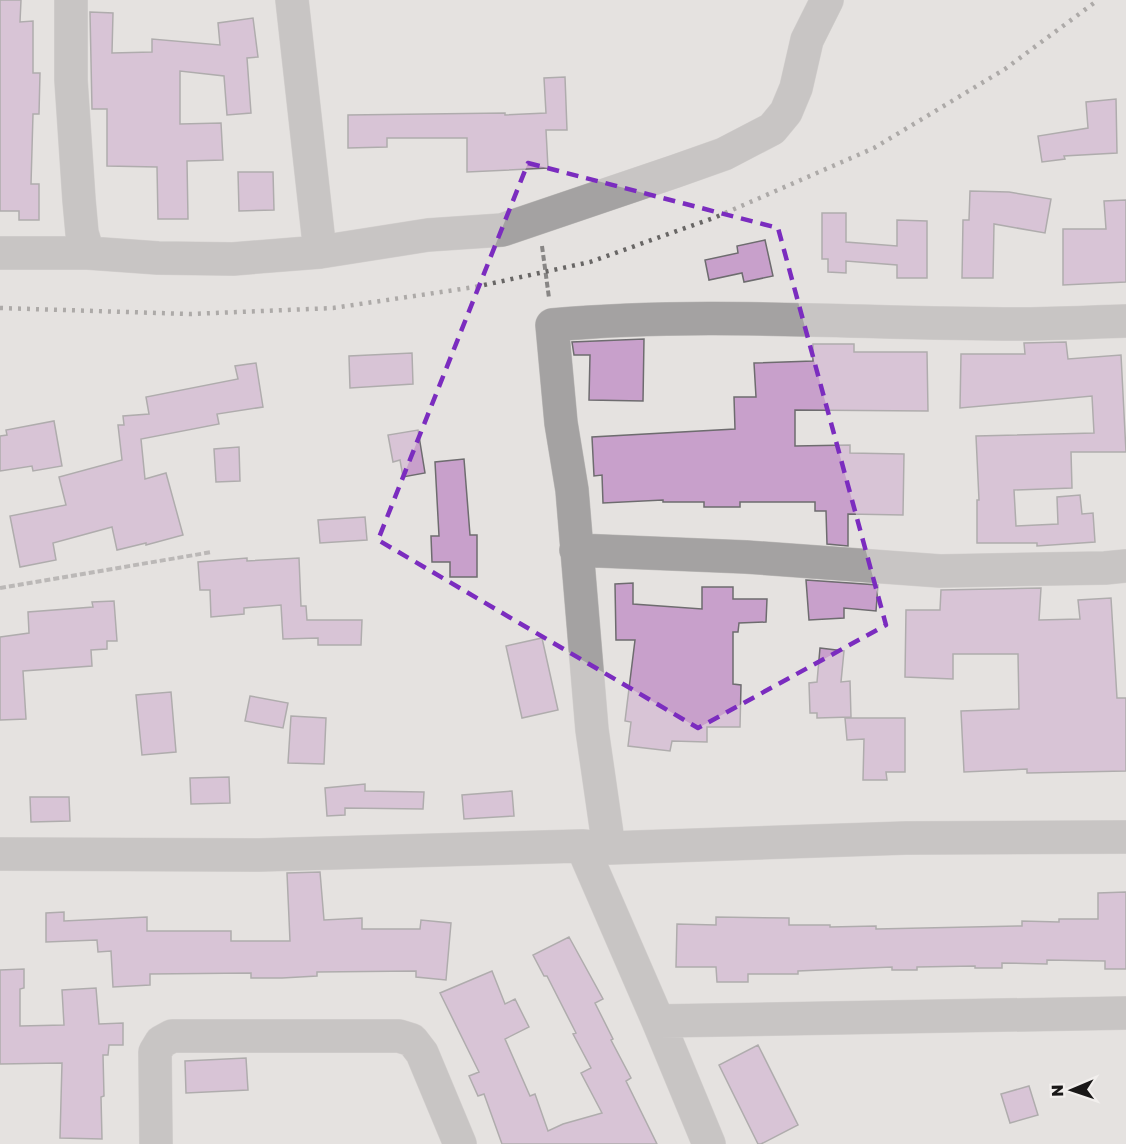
<svg xmlns="http://www.w3.org/2000/svg" width="1126" height="1144" viewBox="0 0 1126 1144" font-family="'Golos Text',sans-serif">
<style>
.building{fill:#c8a0cb;stroke:#6e6c6f;stroke-width:1.5}
.lines{fill:none;stroke-linecap:round;stroke-linejoin:round}
.minor-casing{stroke:#c0bebc;stroke-width:34}
.path{stroke:#888685;stroke-width:4;stroke-dasharray:6 3;stroke-linecap:butt}
.minor{stroke:#a4a2a2;stroke-width:33}
.rail{stroke:#686665;stroke-width:4.5;stroke-dasharray:3 6;stroke-linecap:butt}
.marked{fill:none;stroke:#7b2cbf;stroke-width:4.5;stroke-dasharray:12 8;stroke-linejoin:round}
</style>
<rect width="100%" height="100%" fill="#e5e2e0"/>
<path class="building" d="M0,0H21L20,22L33,21V73H40L39,114H33L31,184H39V220H19V211H0Z
M90,12L113,13L112,53L152,52V39L220,45L218,23L253,18L258,57L247,58L251,113L227,115L224,76L180,71V124L221,123L223,160L187,161L188,219H158L157,167L107,166V109H92Z
M565,77L567,130H546L548,168L467,172V138H387V147L348,148V115L505,113V115L546,113L544,78Z
M1116,99L1117,153L1064,156L1065,159L1042,162L1038,136L1088,128L1086,102Z
M238,172H273L274,210L239,211Z
M970,191L1009,192L1051,199L1045,233L994,224L993,278H962L963,220H969Z
M1126,200V282L1063,285V229H1106L1104,201Z
M822,213H846V242L897,246V220L927,221V278H897V265L846,261V273L828,272V259H822Z
M765,240L773,276L744,282L742,273L709,280L705,260L738,253L737,246Z
M644,339L643,401L589,400L590,355H574L572,342Z
M1066,342L1068,359L1121,355L1126,452H1071L1072,488L1014,490L1016,526L1058,524L1057,497L1080,495L1082,514L1093,513L1095,542L1037,546V543H977V500H979L976,436L1094,433L1092,396L960,408L961,354H1025L1024,343Z
M813,344H854V352H927L928,411L795,410V446L850,445V453L904,454L903,515L848,514V546L827,544L826,511H815V502H740V507H704V502H663V500L603,503L602,475L594,476L592,437L735,429L734,397H756L754,363L813,361Z
M412,353L413,384L350,388L349,356Z
M256,363L263,407L217,414L219,424L141,439L145,479L166,473L183,535L146,545V543L117,550L112,527L53,543L56,560L20,567L10,516L66,505L59,477L122,460L118,425H124L123,416L149,414L146,397L238,379L235,366Z
M54,421L62,466L33,471L32,466L0,471V436L7,435L6,430Z
M418,430L425,473L403,477L400,460L393,462L388,435Z
M239,447L240,481L216,482L214,449Z
M464,459L470,535H477V577H450V562H432L431,536H439L435,462Z
M365,517L367,540L320,543L318,520Z
M247,558V561L299,558L301,606H306L307,620H362L361,645H318V638L283,639L281,605L244,608V614L211,617L210,590H200L198,562Z
M806,580L878,585L876,611L844,608V618L809,620Z
M633,583V604L702,609V587H733V599H767L766,622L739,623L738,632H733V684L741,685L740,727H707V742L672,741L670,751L628,746L631,722L625,721L635,640H616L615,584Z
M1041,588L1039,620L1080,619L1078,600L1111,598L1117,698H1126V771L1027,773V769L964,772L961,711L1019,709L1018,654H953V679L905,677L906,610H940L941,590Z
M114,601L117,641H107V649L91,650L92,666L23,671L26,719L0,720V637L29,633L28,612L93,607L92,602Z
M542,638L558,710L522,718L506,646Z
M820,648L844,651L841,682L850,681L851,717L817,718V713H810L809,683L817,682Z
M171,692L176,752L142,755L136,695Z
M250,696L288,703L283,728L245,721Z
M291,716L326,718L324,764L288,763Z
M845,718H905V772H886L887,780H863L864,739L847,740Z
M229,777L230,803L191,804L190,778Z
M365,784V791L424,792L423,809L345,808V815L327,816L325,788Z
M512,791L514,816L464,819L462,795Z
M30,797H69L70,821L31,822Z
M320,872L324,920L362,918V929H420L421,920L451,923L446,980L416,977V971L317,972V976L282,978H251V973L150,974V985L113,987L111,951L98,952L97,940L46,942V913L64,912V921L147,917V931H231V941H290L287,873Z
M1126,892V969H1105V961L1047,960V964L1002,963V968H975V966L917,967V970H892V967L798,971V974H748V982H717L716,967H676L677,924L716,925V917L789,918V925H830V927L876,926V929L1022,926V921L1059,922V919H1098V893Z
M569,937L603,999L595,1003L613,1039L611,1040L631,1078L626,1081L657,1144H502L484,1094L478,1096L469,1076L479,1072L440,993L492,971L505,1004L515,999L529,1027L505,1039L530,1096L535,1094L548,1131L563,1124L602,1113L581,1073L591,1068L573,1034L576,1033L547,976H544L533,955Z
M24,969V988L20,989V1026L64,1025L62,990L96,988L99,1024L123,1023V1045H109L108,1055H103L104,1096L101,1097L102,1139L60,1138L62,1063L0,1064V970Z
M758,1045L798,1125L761,1144H758L719,1065Z
M246,1058L248,1090L186,1093L185,1061Z
M1029,1086L1038,1115L1010,1123L1001,1094Z"/>
<g class="lines">
<defs>
<path id="minor" d="M71,0V80L79,200L82,233L88,253L158,258L233,259L320,252L428,235L502,230L676,171L724,154L772,129L786,112L796,88L807,40L827,0
M292,0L320,252
M0,253H88
M576,550L746,557L940,571L1105,568L1126,566
M582,846L658,1021L709,1144
M609,848L592,730L572,490L561,423L552,325C707,311 862,324 1017,324C1053,324 1090,322 1126,321
M0,854L259,855L582,846L609,848L906,838L1126,837
M658,1021L1126,1013
M156,1144L155,1052L161,1042L172,1036H399L412,1040L422,1053L460,1144"/>
</defs>
<use href="#minor" class="minor-casing"/>
<path class="path" d="M542,246L549,298
M0,588L212,552"/>
<use href="#minor" class="minor"/>
<path class="rail" d="M0,308L190,314L333,308L475,287L590,262L716,217L874,148L1005,69L1098,0"/>
</g>
<path d="M0 0H1126V1144H0ZM528,163L778,228L886,625L698,728L378,540Z" fill="#e5e2e0" fill-opacity=".55" fill-rule="evenodd"/>
<path class="marked" d="M528,163L778,228L886,625L698,728L378,540Z"/>
<g transform="translate(1072 1090) rotate(268)" stroke="#f2efed" stroke-width="4.5" paint-order="stroke">
<path d="M0-4.5L10 22L0 15L-10 22Z" fill="#1a1818"/>
<text y="-9" font-size="16" font-weight="bold" text-anchor="middle" fill="#1a1818">N</text>
</g>
</svg>
